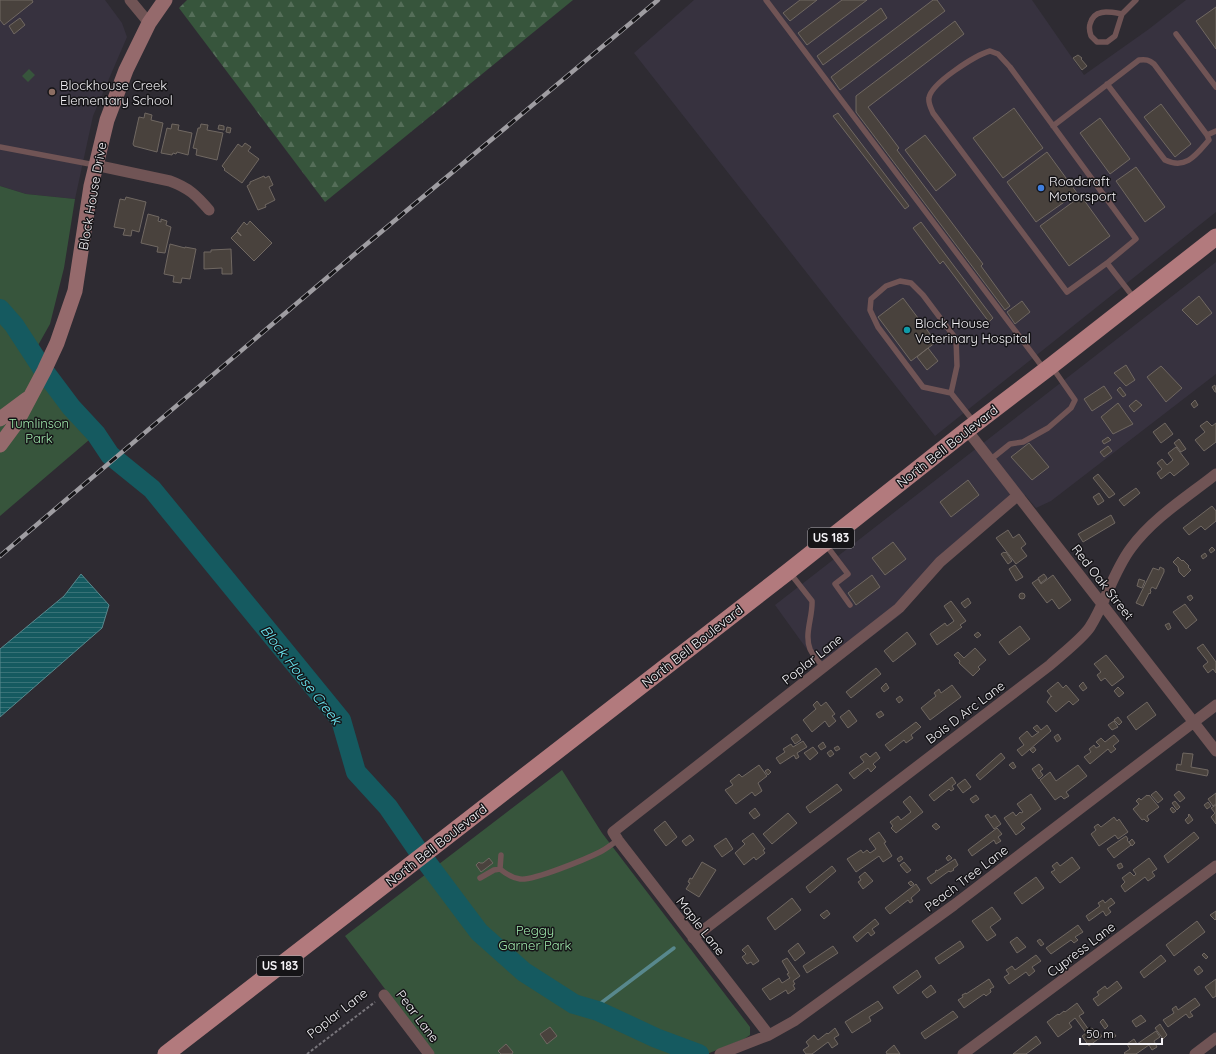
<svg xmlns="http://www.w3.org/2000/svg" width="1216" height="1054" viewBox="0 0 1216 1054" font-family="Quicksand,sans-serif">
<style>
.built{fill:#37323f}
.green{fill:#37553c}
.forest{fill:url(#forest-firs)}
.water{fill:url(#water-rules);stroke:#58888d}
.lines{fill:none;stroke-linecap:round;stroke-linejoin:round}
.stream{stroke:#58888d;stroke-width:3.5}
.river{stroke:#155a60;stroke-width:20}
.building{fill:#49423d;stroke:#706862}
.path{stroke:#78757b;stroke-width:2;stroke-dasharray:3 2;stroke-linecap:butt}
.lane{stroke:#705455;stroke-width:5.5}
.street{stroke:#705455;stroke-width:11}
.secondary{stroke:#956a6c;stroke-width:15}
.primary{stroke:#b27a7d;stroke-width:17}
.rail-casing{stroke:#9f9da2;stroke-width:4.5}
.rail{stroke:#151417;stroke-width:3;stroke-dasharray:9;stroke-linecap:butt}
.education-dot{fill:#8d6e63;stroke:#151417;stroke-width:1.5}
.shop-dot{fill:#3f7fe0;stroke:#151417;stroke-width:1.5}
.culture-dot{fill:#0f9aa8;stroke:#151417;stroke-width:1.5}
.labels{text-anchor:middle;stroke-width:3;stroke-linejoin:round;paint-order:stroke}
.shield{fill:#151417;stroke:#b1afb3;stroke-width:1}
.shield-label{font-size:12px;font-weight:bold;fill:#f4f2f6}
.poi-label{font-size:13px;fill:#f4f2f6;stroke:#151417;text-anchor:start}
.street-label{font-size:13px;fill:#f4f2f6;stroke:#151417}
.park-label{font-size:13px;fill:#a0eaad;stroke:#151417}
.water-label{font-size:14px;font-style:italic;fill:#6ae7f2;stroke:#151417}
</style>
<defs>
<pattern id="forest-firs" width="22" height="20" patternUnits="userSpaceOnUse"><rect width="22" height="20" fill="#37553c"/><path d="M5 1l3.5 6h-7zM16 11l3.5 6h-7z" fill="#556e59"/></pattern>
<pattern id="water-rules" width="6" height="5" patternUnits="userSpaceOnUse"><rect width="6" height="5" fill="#155a60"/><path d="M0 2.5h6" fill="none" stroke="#387277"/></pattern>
</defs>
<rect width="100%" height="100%" fill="#2e2b32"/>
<path class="built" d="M0,0H105L122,23L127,37L93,116L75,199L26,194L0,186Z
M694,0H1032L1084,75L1149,29L1186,0H1216V212L935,436L634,53Z
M1216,262V374L1051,501L1036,508L1025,495L944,565L900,615L824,673L775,605Z"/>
<path class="green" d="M29,69L35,75L28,82L22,76Z
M0,186L26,194L75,199L64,268L50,324L32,356L71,407L96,434L0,516Z
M562,770L602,833L750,1027V1035L744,1039L707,1054H434L345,936Z"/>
<path class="forest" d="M187,0H573L325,202L179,8Z"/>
<path class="water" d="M81,574L109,605L102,628L0,717V649L64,596Z"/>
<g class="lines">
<path class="stream" d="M593,1009L674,948"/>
<path class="river" d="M0,309L14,325L44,371L71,407L96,434L110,455L152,489L341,720L356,772L388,807L419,852L479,932L524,972L574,1004L598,1011L656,1038L699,1054"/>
</g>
<path class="building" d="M0,0H32L33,2L4,25L0,20Z
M800,0H817L790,21L783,13Z
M842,0H867L807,45L798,33Z
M933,0H937L945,11L840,90L831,77Z
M1216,7V49L1196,21Z
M881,8L887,18L823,65L817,56Z
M20,18L25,25L14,34L9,26Z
M955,21L964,34L868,107L899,148L897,150L983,264L981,266L1010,306L1005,310L856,112V96Z
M1078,55L1082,58L1081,59L1087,66L1082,70L1073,58Z
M1161,104L1191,144L1175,157L1144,117Z
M1014,108L1043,148L1003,178L973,138Z
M145,113L152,115L151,120L163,123L157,152L134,146L133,144L139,117L144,118Z
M838,113L909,206L905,209L833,116Z
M1100,118L1130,159L1110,174L1080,133Z
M172,124L179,125L178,130L192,133L188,155L177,152L176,154L173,153L172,155L161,153L167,128L171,129Z
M201,124L208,125L207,130L223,133L217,160L196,155L197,149L193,148L198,128H200Z
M219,125L224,126V130L218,129Z
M227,127L231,128L230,133L226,132Z
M925,135L956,175L936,191L905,150Z
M245,143L251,147L248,151L259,159L242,183L224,170L225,169L222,166L238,144L242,147Z
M1047,152L1077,193L1036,222L1007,182Z
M1136,167L1165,207L1145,222L1116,181Z
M264,176L265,178L269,176L273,185L269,187L275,200L265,205L266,207L258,210L247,186L250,184V182Z
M1081,196L1110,236L1069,266L1040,226Z
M126,197L146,202L139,232L132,230L131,236L123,235L125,229L114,227L120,199L125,200Z
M148,214L159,217L158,221L161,222V219L167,221L166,225L171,227L165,253L157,252L158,247L141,243Z
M250,221L272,243L254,261L231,238L237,232L241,236V235L237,231L244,222L247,225Z
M921,222L993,318L989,322L943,261L940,264L913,228Z
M170,244L185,248V247L196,249L190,279L182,278L181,283L173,282L174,276L164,274Z
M231,249L232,274H222V268L204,269V252H211V250Z
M1199,296L1212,313L1197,325L1182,310Z
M903,298L936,342L911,361L878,317Z
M1022,301L1030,312L1015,324L1007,312Z
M928,348L938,361L927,370L917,357Z
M1126,365L1135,380L1126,386L1114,373Z
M1161,366L1182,388L1166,402L1147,377Z
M1215,385L1216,392H1215L1212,387Z
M1104,386L1112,398L1092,411L1084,399Z
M1120,387L1126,395L1123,397L1117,390Z
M1136,400L1142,405L1134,412L1129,406Z
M1195,400L1198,405L1194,408L1191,404Z
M1118,403L1133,424L1113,434L1101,417Z
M1207,421L1212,426L1216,423V442L1204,451L1195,440L1205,432L1200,426Z
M1165,423L1173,434L1161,443L1153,432Z
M1108,437L1111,440L1104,444L1102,441Z
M1179,439L1186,449L1181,452L1174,443Z
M1029,443L1049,467L1032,480L1011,457Z
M1108,446L1112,451L1104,457L1100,452Z
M1176,447L1189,464L1174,476L1170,472L1161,479L1157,473L1162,469L1157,463L1162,459L1167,465L1173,460L1168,453Z
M1098,474L1115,494L1109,498L1093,478Z
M968,480L979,495L951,517L940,502Z
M1136,488L1140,493L1124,506L1119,500Z
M1099,493L1104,501L1098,505L1093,497Z
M1212,506L1216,511V521L1205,530L1201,526L1189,535L1183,528Z
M1111,515L1115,523L1083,542L1078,534Z
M1008,530L1013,538L1019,534L1026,544L1021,548L1027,556L1016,564L996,538Z
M893,542L906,559L885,575L872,558Z
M1212,547L1215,550L1211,553L1209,550Z
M1004,552L1005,553L1006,552L1012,561L1008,564L1001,554Z
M1205,553L1207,556L1203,559L1201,556Z
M1178,557L1182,561L1183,560L1189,566L1188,567L1191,570L1184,577L1179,572L1178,567L1173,562Z
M1015,565L1023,577L1016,581L1009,569Z
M1160,567L1164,569V572L1156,589L1152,587L1150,590L1151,591L1150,594L1149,593L1143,606L1136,603L1153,568L1159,570Z
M1044,574L1047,578L1041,583L1038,578Z
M872,575L880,587L856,605L848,593Z
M1053,575L1071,600L1059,609L1052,599L1047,603L1032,583L1038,579L1041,584Z
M1139,579L1145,581L1142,588L1137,586Z
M1019 596a3 3 0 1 1 6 0a3 3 0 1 1-6 0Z
M1191,595L1193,598L1190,601L1187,597Z
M968,598L971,603L965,608L961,603Z
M951,601L966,621L960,625L962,627L937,645L930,634L945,623L947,626L954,621L944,606Z
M1185,604L1197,620L1186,629L1173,612Z
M1169,623L1171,628L1168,630L1165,625Z
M1020,626L1030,639L1009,655L999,642Z
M907,632L916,644L893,662L884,651Z
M978,632L981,635L977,638L974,635Z
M1203,644L1216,662V673L1213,669L1208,673L1203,666L1208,662L1197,648Z
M975,648L986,660L978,667L980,669L973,676L959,663L960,661L954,655L958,652L964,658Z
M1106,655L1124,677L1112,686L1105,678L1101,681L1097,675L1101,672L1094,664Z
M876,668L881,674L851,698L846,692Z
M1058,682L1063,688L1066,685L1079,700L1073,705L1069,701L1056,712L1047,702L1051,696L1052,697L1047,691Z
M1083,682L1087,688L1083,691L1079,686Z
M886,683L889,688L884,692L881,688Z
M952,685L961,697L930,720L921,708L936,696L934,693L939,689L941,693Z
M1118,687L1124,693L1119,697L1114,691Z
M900,696L903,700L899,703L896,699Z
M817,701L821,706L826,702L835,714L832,716L836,721L829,727L825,721L812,732L803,720L816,709L813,705Z
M1147,702L1156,715L1136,730L1127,717Z
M849,710L857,721L848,728L840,717Z
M881,711L884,715L879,718L876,714Z
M1118,717L1122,722L1119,725L1114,720Z
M1114,721L1118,727L1112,730L1108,725Z
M916,722L921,727L911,735L913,738L906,743L904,740L890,751L885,745Z
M1037,725L1041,730L1047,725L1051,731L1022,756L1017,750L1024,745L1019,738L1027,731L1032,737L1039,732H1037L1033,728Z
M797,734L801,740L795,744L791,738Z
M1058,734L1061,739L1057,742L1054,737Z
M1114,735L1119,741L1113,746L1116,749L1111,753L1108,749L1090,764L1084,757L1091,752L1089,749L1094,745L1096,748L1100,746L1096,742L1101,738L1105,742Z
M803,741L807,747L797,753L799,757L796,759L794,755L780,764L776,758L785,752L783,749L791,744L793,747Z
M823,742L826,747L821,750L818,746Z
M838,746L840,749L836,751L834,748Z
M813,747L818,753L810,760L804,753Z
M1034,747L1036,750L1033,753L1030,750Z
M831,750L834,754L830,757L827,753Z
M876,752L880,758L873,764L876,767L871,772L868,768L854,779L849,773L864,762L860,757L866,753L870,757Z
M1001,753L1005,758L980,780L976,775Z
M1183,753L1193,754L1191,767L1208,770V773L1207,776L1176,770L1177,764L1181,765Z
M1013,762L1016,767L1013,769L1009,765Z
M1039,764L1043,769L1040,771L1043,775L1039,779L1032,769Z
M759,765L767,776L758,783L762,791L755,796L752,792L736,804L725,790L733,785L730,781L739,774L742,777Z
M1078,765L1087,776L1066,792L1069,796L1064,799L1061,796L1055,800L1040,780L1050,772L1056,781Z
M768,769L771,772L768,775L765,771Z
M952,777L956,783L952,786L954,789L951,791L949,789L934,801L929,795Z
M965,779L971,787L963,793L957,785Z
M837,784L842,790L810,813L806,807Z
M1156,791L1163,799L1158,803L1151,795Z
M1179,791L1185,798L1180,802L1174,795Z
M1216,793V804L1213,806L1208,799Z
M1031,794L1041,809L1021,824L1025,828L1016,835L1004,818L1013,812L1016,816L1020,812L1021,813L1023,812L1017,804Z
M976,795L979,799L973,803L970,799Z
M1147,795L1148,796L1149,795L1159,807L1147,816L1149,820L1147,822L1144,819L1142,820L1133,809L1139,804L1136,801L1139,798L1141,800Z
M910,796L923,812L896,833L891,828L893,826L890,822L898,816L901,820L911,812L903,802Z
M1175,801L1180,807L1177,810L1172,803Z
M1208,802L1211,806L1207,809L1204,805Z
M1216,805V824L1211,817L1215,813L1211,808Z
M1172,807L1176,811L1173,813L1170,809Z
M755,808L760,815L754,819L749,813Z
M788,813L797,823L772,844L763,834Z
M988,814L991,818L995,815L1001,824L994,829L985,816Z
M1189,814L1193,820L1188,824L1185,820L1189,816L1188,815Z
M1114,817L1117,821L1119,819L1128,832L1118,839L1115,835L1099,846L1091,834L1096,830L1094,827L1098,824L1101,827Z
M665,821L677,837L666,846L654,830Z
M936,823L940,827L936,830L932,826Z
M997,828L1002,834L998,837L1001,841L996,844L994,840L972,856L968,850Z
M879,832L886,842L884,843L892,856L883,862L879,856L856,872L847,859L861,850L863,853L867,850L870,853L876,849L869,839Z
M1194,832L1199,838L1168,863L1164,856Z
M753,833L765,849L763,850L765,853L756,860L754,857L744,865L735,853L745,844L742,841Z
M690,835L694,840L686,846L682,841Z
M1126,836L1128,839L1127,840L1131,845L1114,858L1107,849Z
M726,838L733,849L722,857L714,846Z
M1132,839L1135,843L1132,846L1129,842Z
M949,855L952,858L948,861L946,858Z
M901,856L903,859L899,862L897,859Z
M1072,857L1080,868L1060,883L1051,872L1055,870L1052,866L1057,862L1060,866Z
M489,858L493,863L481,872L476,865L479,862L480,863H483Z
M1149,858L1157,869L1152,872L1155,876L1148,881L1145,877L1125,892L1121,886L1125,882L1122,878L1130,872L1134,876L1136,874L1133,870Z
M955,859L958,865L953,869L954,870L950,872L949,871L931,884L927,878L936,872L935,871L937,870V871Z
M702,862L716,870L699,897L686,889L690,883L688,882L690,878L692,879Z
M904,862L911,870L907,873L900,865Z
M1121,863L1123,867L1119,869L1117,865Z
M832,866L836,871L810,893L806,887Z
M865,872L873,881L863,889L858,882L861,880L859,877Z
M1036,877L1044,888L1022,904L1014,893Z
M911,881L914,884L911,886L908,883Z
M916,884L920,890L911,898L913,901L910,903L908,900L890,914L885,908Z
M792,898L801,910L775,930L767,918Z
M1111,898L1115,903L1108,908L1111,912L1106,916L1103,911L1089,921L1086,916L1100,906L1098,903L1103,900L1105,903Z
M992,907L1001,919L990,927L996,935L987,941L972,921Z
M827,910L830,914L824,919L820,915Z
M1216,911V919L1215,920L1210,915Z
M875,919L879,924L872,929L875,933L871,936L868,932L857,942L853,937Z
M1197,921L1205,932L1174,956L1166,945Z
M1078,925L1083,932L1075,937L1078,940L1074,943L1071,940L1051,954L1046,948Z
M1017,937L1026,947L1017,953L1010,942Z
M1040,939L1044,944L1041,946L1037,941Z
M960,941L964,947L939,964L935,958Z
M798,943L805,953L795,961L788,951Z
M748,945L759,961L753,965L751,962L747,964L742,957L746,954L742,950Z
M833,946L838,953L807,973L803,966Z
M1204,953L1208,957L1206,959L1202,955Z
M1036,955L1041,961L1032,967L1035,971L1029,976L1026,972L1009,984L1004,977L1009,974L1006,970L1012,966L1015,970Z
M1161,955L1166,961L1144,978L1140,972Z
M787,958L800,976L793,981L795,984L793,985L795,989L788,994L786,990L770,1000L762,989L779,978L782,983L790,978L787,974L789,973L782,961Z
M1199,966L1203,971L1198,975L1194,970Z
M917,970L921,977L898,994L893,987Z
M989,979L994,987L990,989L991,992L986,996L984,994L964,1008L958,1000L963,997L962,995L966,993V994Z
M1216,979V996L1213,998L1205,987Z
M1117,981L1122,988L1098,1006L1093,999L1099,995L1097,992L1105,986L1107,989Z
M931,985L936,992L927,998L922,992Z
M1195,998L1200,1005L1190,1012L1193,1016L1189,1018L1186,1014L1168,1027L1163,1020L1174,1013L1172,1009L1176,1006L1178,1010Z
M878,1001L883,1008L869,1017L871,1021L852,1033L845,1022Z
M1077,1003L1084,1013L1079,1016L1089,1030L1092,1028L1095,1032L1097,1030L1102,1036L1089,1046L1082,1036L1086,1033L1075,1018L1069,1023L1072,1027L1058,1037L1047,1022L1058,1014L1059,1015L1064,1011L1065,1012Z
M953,1011L958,1017L925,1039L921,1033Z
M1141,1015L1146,1021L1136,1027L1132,1021Z
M1103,1019L1108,1026L1105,1029L1100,1022Z
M1160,1024L1167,1035L1163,1039L1155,1028Z
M550,1027L557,1036L547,1044L540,1034Z
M835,1028L839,1035L834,1038L838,1044L832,1048L828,1042L812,1054H806L803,1050L809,1046L806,1042L814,1035L818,1040L827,1033L828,1034Z
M1156,1031L1160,1037L1154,1041L1157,1047L1152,1050L1149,1045L1136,1054H1125L1124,1053L1130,1049L1127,1044L1134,1039L1137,1044Z
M1113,1032L1116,1036L1112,1039L1109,1035Z
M1036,1036L1041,1043L1026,1054H1013Z
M506,1044L513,1052L512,1054H501L498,1051Z
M894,1045L900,1054H887L886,1052Z"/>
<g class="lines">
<path class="path" d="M307,1054L375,1002"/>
<path class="lane" d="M766,0L1044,369
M1122,14C1110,12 1094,8 1090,24C1089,27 1090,33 1091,36L1097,42H1107L1115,36L1122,14L1136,0
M1176,34L1216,87
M1107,84L1165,160C1186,170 1196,155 1209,140L1207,135
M1053,126L1139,60C1146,59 1149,60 1154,64L1207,135L1216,131
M0,147L95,165
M1107,263L1136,239L1010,67L998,54L990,51C976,55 931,83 929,98C928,103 931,108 933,113L1067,292L1107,263L1134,298
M951,393L923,387L878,327L870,310L871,299L886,286L900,281L911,283L923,295L956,339L957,366L951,393L974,422
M990,460L1010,444L1023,442L1048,428L1071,408L1075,400L1052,367
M826,545L848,574L835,584L850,605
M790,573L812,601C813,616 804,634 810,649C813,656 819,662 824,668
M500,869L501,855
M480,878L494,870L500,869C506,874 512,878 520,879C533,881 586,859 600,852C606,849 612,844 618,840"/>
<path class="street" d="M130,0L149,23
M95,165L170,181C189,188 196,195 209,210
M967,430L1216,751
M693,938L1050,665C1061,655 1083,638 1090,627C1106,602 1113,572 1131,548C1153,518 1187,497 1216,474
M384,995L429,1054
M769,1035L618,840L613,832L899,608L940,562L1017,496
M720,1054L769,1035L794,1021L954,905L1216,705
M963,1054L1216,866
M1195,1054L1216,1038"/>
<path class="secondary" d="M0,419L27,399
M0,445L17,422L44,371L57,343L75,291L91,186L107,120L126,70L149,23L165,0"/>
<path class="primary" d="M166,1054L445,838L789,571L967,430L1051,366L1216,237"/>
<defs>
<path id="rail" d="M0,556L356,253L658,0"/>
</defs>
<use href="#rail" class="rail-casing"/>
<use href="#rail" class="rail"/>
</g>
<circle class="education-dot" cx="52" cy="92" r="4"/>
<circle class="shop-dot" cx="1041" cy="188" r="4"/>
<circle class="culture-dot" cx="907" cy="330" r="4"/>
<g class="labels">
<g class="shield">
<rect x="808" y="528" width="46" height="20" rx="3"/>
<rect x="257" y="956" width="46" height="20" rx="3"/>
</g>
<g class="shield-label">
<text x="831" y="542">US 183</text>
<text x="280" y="970">US 183</text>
</g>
<g class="poi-label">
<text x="60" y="90">Blockhouse Creek<tspan x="60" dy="15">Elementary School</tspan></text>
<text x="1049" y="186">Roadcraft<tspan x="1049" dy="15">Motorsport</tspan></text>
<text x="915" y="328">Block House<tspan x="915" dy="15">Veterinary Hospital</tspan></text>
</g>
<g class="street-label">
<text transform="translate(92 196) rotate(-80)" y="5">Block House Drive</text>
<text transform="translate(947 446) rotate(-38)" y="5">North Bell Boulevard</text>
<text transform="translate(1103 582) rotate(52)" y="5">Red Oak Street</text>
<text transform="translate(692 646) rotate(-38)" y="5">North Bell Boulevard</text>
<text transform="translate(812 659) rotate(-38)" y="5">Poplar Lane</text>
<text transform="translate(965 712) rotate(-37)" y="5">Bois D Arc Lane</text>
<text transform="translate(436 845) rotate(-38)" y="5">North Bell Boulevard</text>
<text transform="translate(966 878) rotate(-37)" y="5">Peach Tree Lane</text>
<text transform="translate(701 926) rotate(52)" y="5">Maple Lane</text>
<text transform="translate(1081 949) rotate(-37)" y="5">Cypress Lane</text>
<text transform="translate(337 1013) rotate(-38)" y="5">Poplar Lane</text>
<text transform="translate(418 1016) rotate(53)" y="5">Pear Lane</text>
</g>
<g class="park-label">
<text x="39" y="428">Tumlinson<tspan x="39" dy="15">Park</tspan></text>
<text x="535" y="935">Peggy<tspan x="535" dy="15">Garner Park</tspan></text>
</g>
<g class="water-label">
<text transform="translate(301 675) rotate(52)" y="5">Block House Creek</text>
</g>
</g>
<path d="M1080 1038v6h82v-6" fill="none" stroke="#f4f2f6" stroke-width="2"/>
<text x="1086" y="1038" font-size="12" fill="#f4f2f6" stroke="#151417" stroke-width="3" paint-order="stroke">50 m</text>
</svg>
